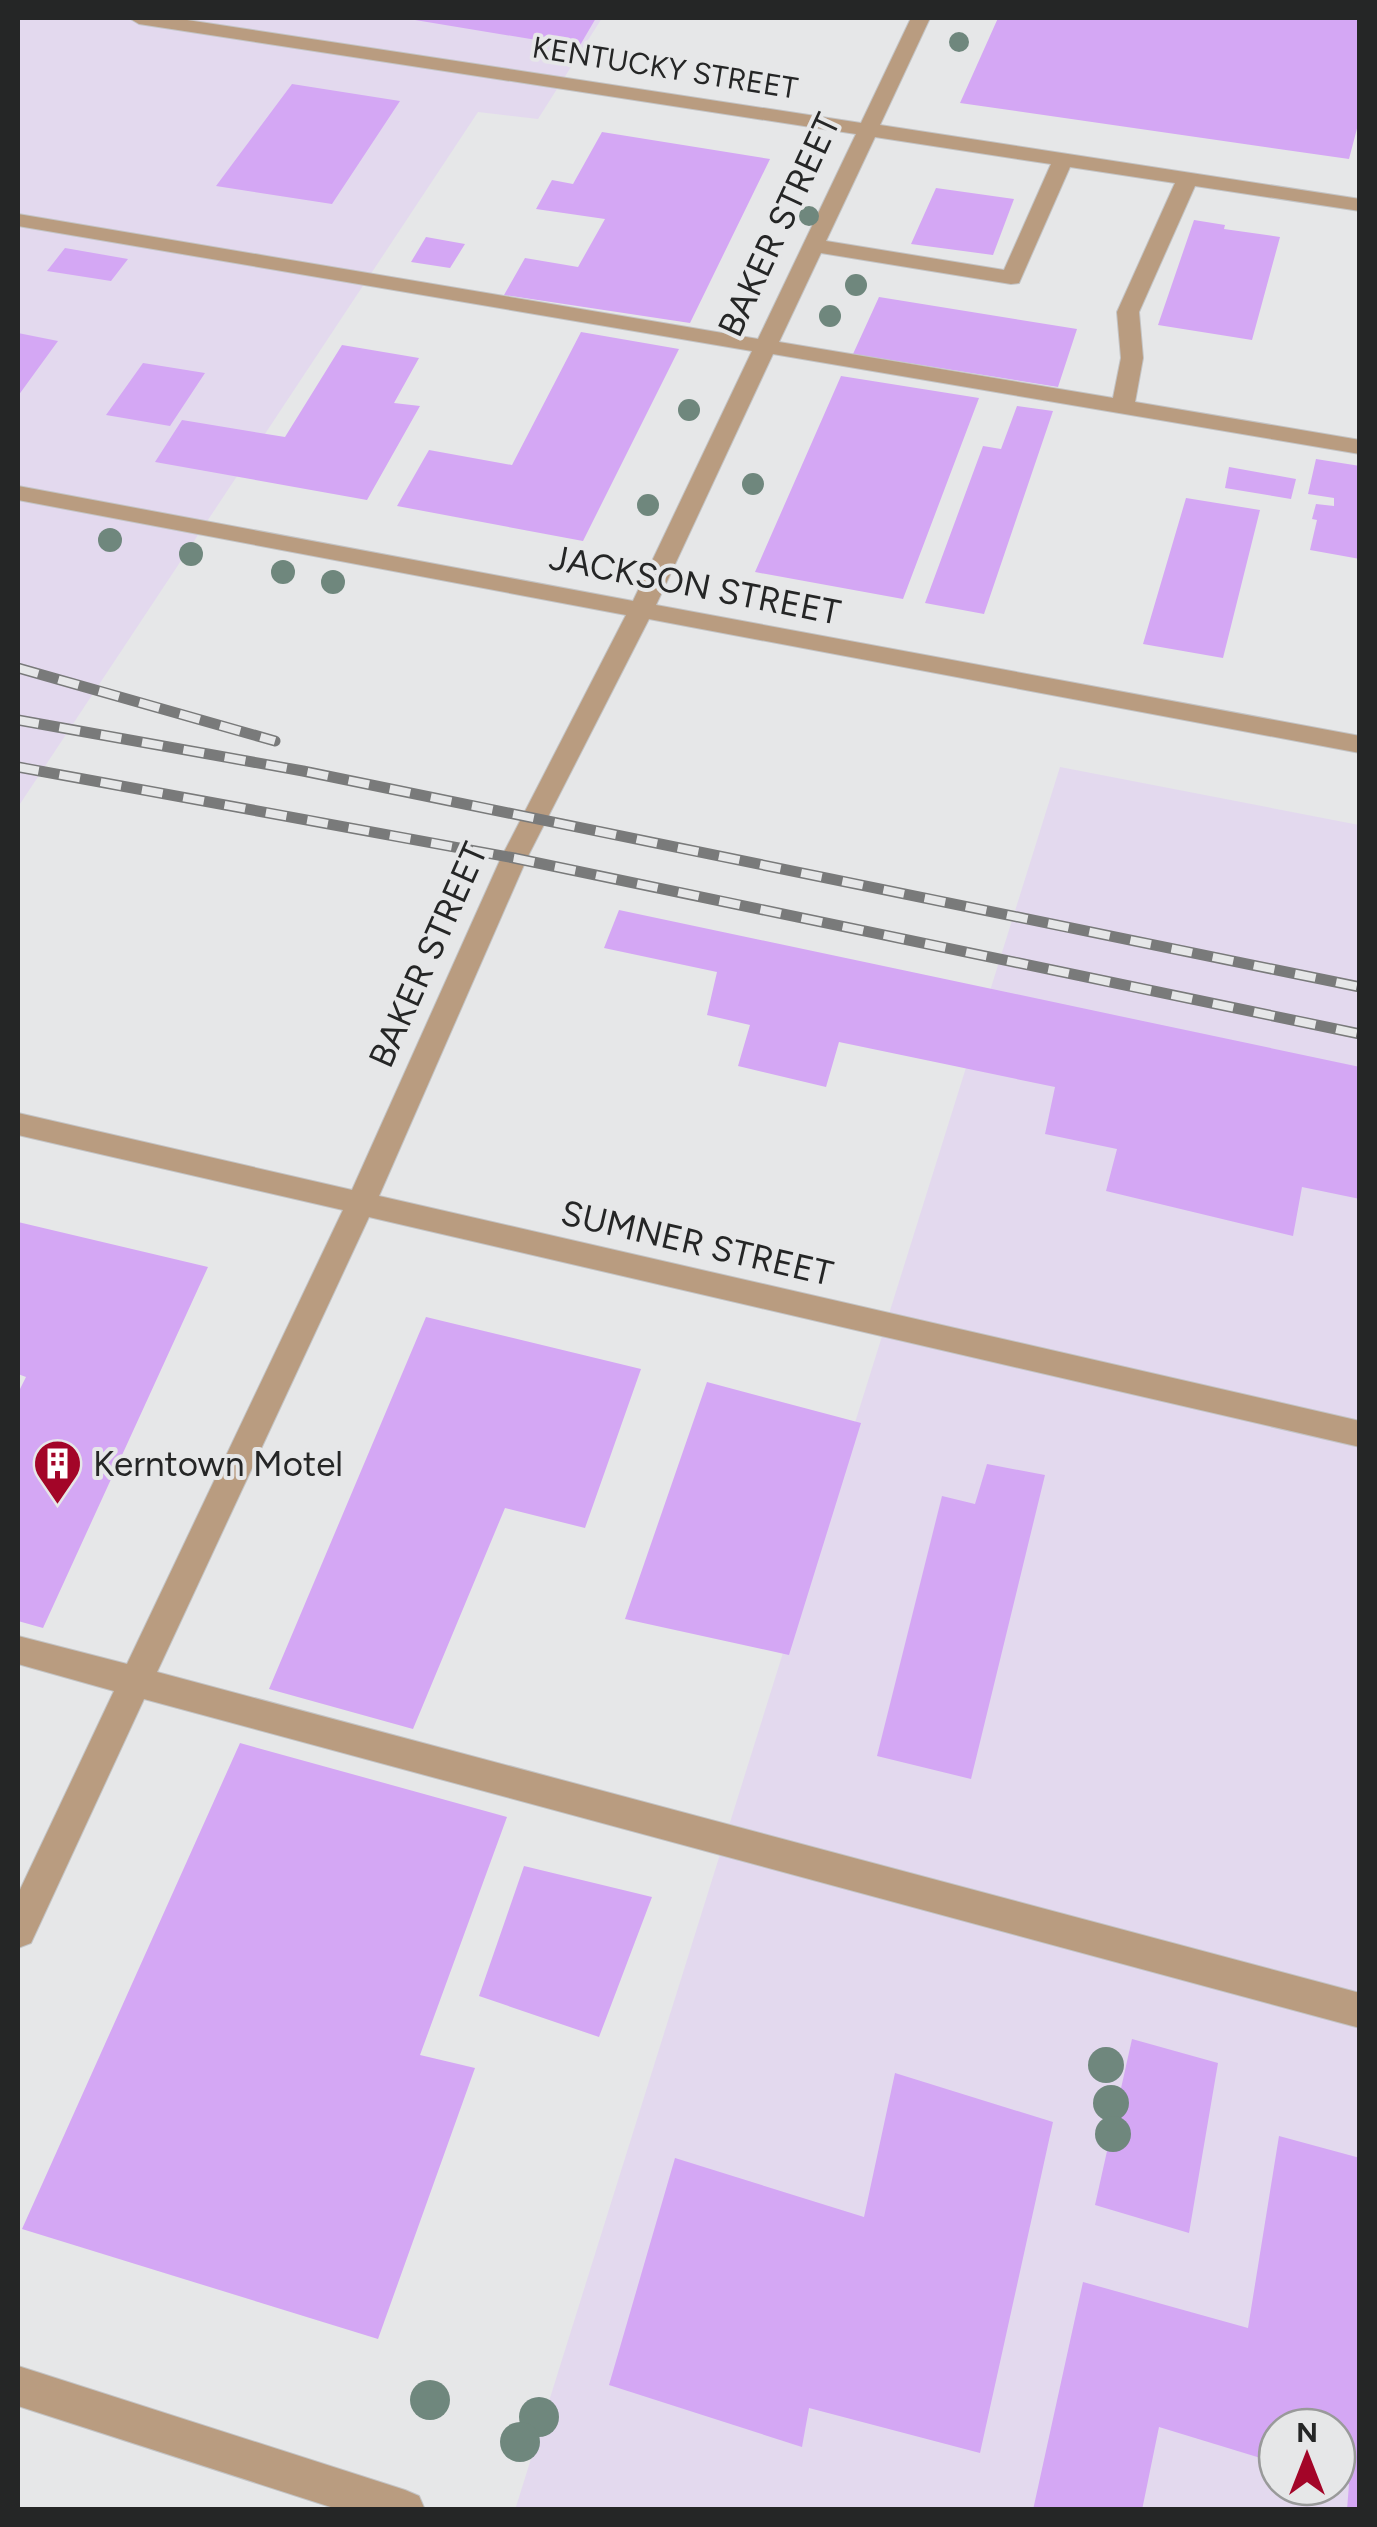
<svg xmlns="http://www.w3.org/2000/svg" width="1377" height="2527" viewBox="0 0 1377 2527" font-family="Figtree,sans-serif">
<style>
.industrial{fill:#e3d9ee;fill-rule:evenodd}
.building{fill:#d4a7f4}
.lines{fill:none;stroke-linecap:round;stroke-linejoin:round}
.minor-casing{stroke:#c3c4c5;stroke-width:2}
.minor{fill:#b99c80;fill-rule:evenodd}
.rail-casing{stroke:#797a7a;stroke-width:11}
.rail{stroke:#e6e7e8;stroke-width:8;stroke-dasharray:21;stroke-linecap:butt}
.tree{fill:#6f877d}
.labels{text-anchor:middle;stroke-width:8;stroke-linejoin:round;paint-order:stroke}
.far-street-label{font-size:30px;fill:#252626;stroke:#e6e7e8}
.street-label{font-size:35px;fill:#252626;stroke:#e6e7e8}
.poi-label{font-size:35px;fill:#252626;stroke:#e6e7e8;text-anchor:start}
</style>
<rect width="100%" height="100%" fill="#e6e7e8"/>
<path class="industrial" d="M18,18H602L538,119L478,112L18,807Z
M1060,767L1359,825V2509L515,2510ZM1277,2427H1337V2487H1277Z"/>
<path class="building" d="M403,18H596L579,47Z
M998,18H1360V117L1349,159L960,103Z
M292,84L400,101L332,204L216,186Z
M602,132L770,159L690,323L504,295L525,258L578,267L605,219L536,209L552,180L573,184Z
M936,188L1014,199L993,255L911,244Z
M1194,220L1225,225L1224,229L1280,237L1252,340L1158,325Z
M426,237L465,244L450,268L411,262Z
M65,248L128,259L111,281L47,271Z
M879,297L1077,329L1058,387L853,354Z
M581,332L679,349L583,541L397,506L429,450L512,465Z
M18,333L58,341L18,396Z
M342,345L419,358L394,403L420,406L367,500L155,462L182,420L285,437Z
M143,363L205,373L170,426L106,415Z
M841,376L979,398L903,599L755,572Z
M1017,406L1053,411L984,614L925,603L983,446L1001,449Z
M1316,459L1360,466V559L1310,550L1317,520L1312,519L1316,504L1334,506V498L1308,494Z
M1229,467L1296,479L1291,499L1225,488Z
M1186,498L1260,510L1223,658L1143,644Z
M619,910L1360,1067V1199L1302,1187L1293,1236L1106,1191L1117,1149L1045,1134L1055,1087L839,1042L826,1087L738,1066L750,1025L707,1015L717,972L604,948Z
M18,1222L208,1267L43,1628L18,1621V1393L26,1377L18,1374Z
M426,1317L641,1369L585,1528L505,1508L413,1729L269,1689Z
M707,1382L861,1423L789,1655L625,1619Z
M987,1464L1045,1475L971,1779L877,1756L942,1496L975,1504Z
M240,1743L507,1817L420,2055L475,2068L378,2339L22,2229Z
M524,1866L652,1897L599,2037L479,1996Z
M1132,2039L1218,2063L1189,2233L1095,2205Z
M895,2073L1053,2122L980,2453L809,2408L802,2447L609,2385L675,2158L864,2217Z
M1279,2136L1360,2158V2510H1347L1349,2484L1337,2480V2427H1277V2463L1159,2427L1142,2510H1033L1083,2282L1248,2328Z"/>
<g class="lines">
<defs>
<path id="minor" d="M129,18H174L861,123L911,18H930L880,125L1360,199V211L1195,186L1139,312L1143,358L1135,402L1360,440V454L773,354L656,605L1360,736V753L649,619L527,858L379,1196L1360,1421V1447L369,1217L157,1672L1360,1993V2028L144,1699L31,1943L18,1948V1894L114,1691L18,1664V1636L127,1664L343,1210L18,1135V1113L352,1190L501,858L626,615L18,500V486L633,601L752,351L18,226V214L758,339L856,134L139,24ZM875,137L1051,164L1004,270L826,241ZM1070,167L1175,183L1117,312L1121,358L1113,398L779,342L821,253L1011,284L1019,283Z
M18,2366L405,2490L419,2496L425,2510H340L18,2406Z"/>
</defs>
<use href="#minor" class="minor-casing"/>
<use href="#minor" class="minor"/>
<defs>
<path id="rail" d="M18,668L275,741
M18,720L303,771L1360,987
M18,767L514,858L1360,1034"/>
</defs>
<use href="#rail" class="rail-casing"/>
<use href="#rail" class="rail"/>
</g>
<g class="tree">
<circle cx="959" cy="42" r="10"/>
<circle cx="809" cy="216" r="10"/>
<circle cx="856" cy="285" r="11"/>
<circle cx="830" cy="316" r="11"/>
<circle cx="689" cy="410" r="11"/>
<circle cx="753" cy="484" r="11"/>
<circle cx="648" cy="505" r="11"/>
<circle cx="110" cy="540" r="12"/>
<circle cx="191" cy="554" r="12"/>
<circle cx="283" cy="572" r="12"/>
<circle cx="333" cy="582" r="12"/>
<circle cx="1106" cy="2065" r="18"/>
<circle cx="1111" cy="2103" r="18"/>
<circle cx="1113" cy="2134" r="18"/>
<circle cx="430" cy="2400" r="20"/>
<circle cx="539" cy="2417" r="20"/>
<circle cx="520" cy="2442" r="20"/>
</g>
<defs>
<symbol id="building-pin" viewBox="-11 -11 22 30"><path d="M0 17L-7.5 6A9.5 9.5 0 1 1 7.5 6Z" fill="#a30528" stroke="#e6e7e8"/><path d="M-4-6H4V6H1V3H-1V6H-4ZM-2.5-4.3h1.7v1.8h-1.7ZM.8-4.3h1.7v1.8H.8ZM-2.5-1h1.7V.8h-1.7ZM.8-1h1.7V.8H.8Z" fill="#fff"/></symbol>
</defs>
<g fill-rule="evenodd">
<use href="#building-pin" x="30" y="1436" width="55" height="75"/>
</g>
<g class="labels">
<g class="far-street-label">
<text transform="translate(665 68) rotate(9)" y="10">KENTUCKY STREET</text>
</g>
<g class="street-label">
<text transform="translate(779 225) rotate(-65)" y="12">BAKER STREET</text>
<text transform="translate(695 585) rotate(11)" y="12">JACKSON STREET</text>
<text transform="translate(428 955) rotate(-66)" y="12">BAKER STREET</text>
<text transform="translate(697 1243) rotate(13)" y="12">SUMNER STREET</text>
</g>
<g class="poi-label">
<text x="93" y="1476">Kerntown Motel</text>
</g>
</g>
<rect width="1377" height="2527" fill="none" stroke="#252626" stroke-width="40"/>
<g transform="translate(1307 2457)"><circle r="48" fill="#e6e7e8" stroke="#999a9a" stroke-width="2.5"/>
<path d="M0-8L18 38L0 25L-18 38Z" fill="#a30528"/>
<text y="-15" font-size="28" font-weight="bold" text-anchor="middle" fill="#252626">N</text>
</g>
</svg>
